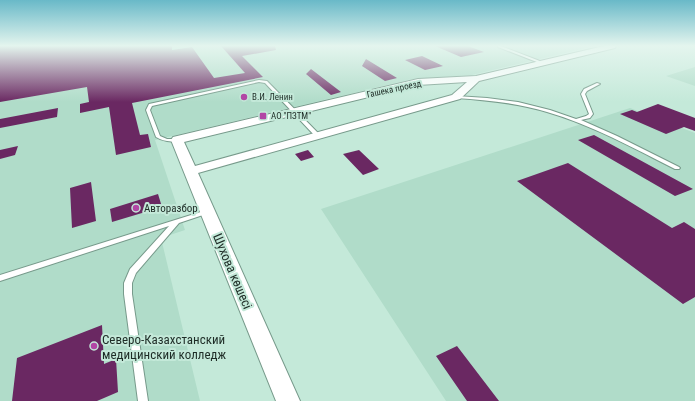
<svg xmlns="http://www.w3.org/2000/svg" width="695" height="401" viewBox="0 0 695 401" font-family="'Roboto Condensed',sans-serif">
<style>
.built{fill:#b0dcc9}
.building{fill:#6a2862}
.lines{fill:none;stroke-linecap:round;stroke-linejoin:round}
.service-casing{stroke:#779a8b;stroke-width:2}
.tertiary-casing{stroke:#779a8b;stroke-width:2}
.service{fill:#fff;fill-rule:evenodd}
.tertiary{fill:#fff;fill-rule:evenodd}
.poi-dot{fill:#b246a5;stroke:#c4e9d9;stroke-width:1.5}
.labels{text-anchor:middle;stroke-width:4;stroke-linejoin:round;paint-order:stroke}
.far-street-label{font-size:9px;fill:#1e2c26;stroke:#c4e9d9}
.far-poi-label{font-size:9px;fill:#1e2c26;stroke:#c4e9d9;text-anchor:start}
.poi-label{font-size:11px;fill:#1e2c26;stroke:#c4e9d9;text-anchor:start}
.near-street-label{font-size:13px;fill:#1e2c26;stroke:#c4e9d9}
.near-poi-label{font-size:13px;fill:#1e2c26;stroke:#c4e9d9;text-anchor:start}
</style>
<rect width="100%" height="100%" fill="#c4e9d9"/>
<path class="built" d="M0,46H595L472,75L412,79L155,140L185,230L161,238L200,401H0Z
M695,67V86L666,76Z
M630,108L695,133V401H446L321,209Z"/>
<path class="building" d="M0,46H172V50L192,47L214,78L245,73L221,46H275L276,50L242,56L263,77L132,103L140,135L148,134L151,147L116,155L109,107L80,113V104L89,102L87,87L0,102Z
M435,46H468L484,52L461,57Z
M422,56L443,66L425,70L405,60Z
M366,59L397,78L385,81L362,66Z
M311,69L341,92L331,95L306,74Z
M658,104L695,118V131L684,127L666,134L620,114L632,110L637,112Z
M58,108L57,117L0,128V119Z
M594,135L693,189L675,196L578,140Z
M18,146L15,155L0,159V150Z
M308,150L314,157L301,161L295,154Z
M359,150L379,169L363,175L343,154Z
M568,163L672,228L684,222L695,229V297L683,304L517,181Z
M91,182L96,221L72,228L70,188Z
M158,194L162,207L112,222L110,209Z
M102,325L104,364L116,359L118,392L97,401H12L17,358Z
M457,346L499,401H467L436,356Z"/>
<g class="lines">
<defs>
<path id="service" d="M498,46H501L545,63L542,64L498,47Z
M259,80L267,81L319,134V136H315L265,83L259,82L152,106L150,110L160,136L167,139H177L179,140C172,143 162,141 156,137L146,110L149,104Z
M597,83L600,84L587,91L585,94L593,114L590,118L581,120L617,136L679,167L680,168L679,169H675C633,148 592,125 547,112C517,103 487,100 456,98L454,97L456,96L487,98L518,102L550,110L576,119L586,116L589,114L581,94L584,89Z
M207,210L209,211L210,212L209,213L179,223L136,273L132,283V294L148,401H138L124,294V283L130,269L169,226L0,281V275Z"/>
<path id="tertiary" d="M604,46H616L615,48L479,81L460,99L198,173L300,401H276L171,140L173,137L418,79L476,76ZM467,82L452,95L195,166L184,142L418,85Z"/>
</defs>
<use href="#service" class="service-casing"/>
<use href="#tertiary" class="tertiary-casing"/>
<use href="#service" class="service"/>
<use href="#tertiary" class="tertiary"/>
</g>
<linearGradient id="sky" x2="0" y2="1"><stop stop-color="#69b9c8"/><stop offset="0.45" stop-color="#e4f5ee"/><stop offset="1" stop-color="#e4f5ee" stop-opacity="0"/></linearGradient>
<rect width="695" height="102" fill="url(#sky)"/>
<g class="poi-dot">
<circle cx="244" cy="97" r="4"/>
<rect x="259" y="112" width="8" height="8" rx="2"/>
<circle cx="136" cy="208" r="4"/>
<circle cx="94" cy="346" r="4"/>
</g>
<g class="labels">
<g class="far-street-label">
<text transform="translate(394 89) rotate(-12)" y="3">Гашека проезд</text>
</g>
<g class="far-poi-label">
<text x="252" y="100">В.И. Ленин</text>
<text x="271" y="119">АО "ПЗТМ"</text>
</g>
<g class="poi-label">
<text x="144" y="212">Авторазбор</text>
</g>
<g class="near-street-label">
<text transform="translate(233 271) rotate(67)" y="5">Шухова көшесі</text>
</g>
<g class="near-poi-label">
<text x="102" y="344">Северо-Казахстанский<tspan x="102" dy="15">медицинский колледж</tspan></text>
</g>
</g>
</svg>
